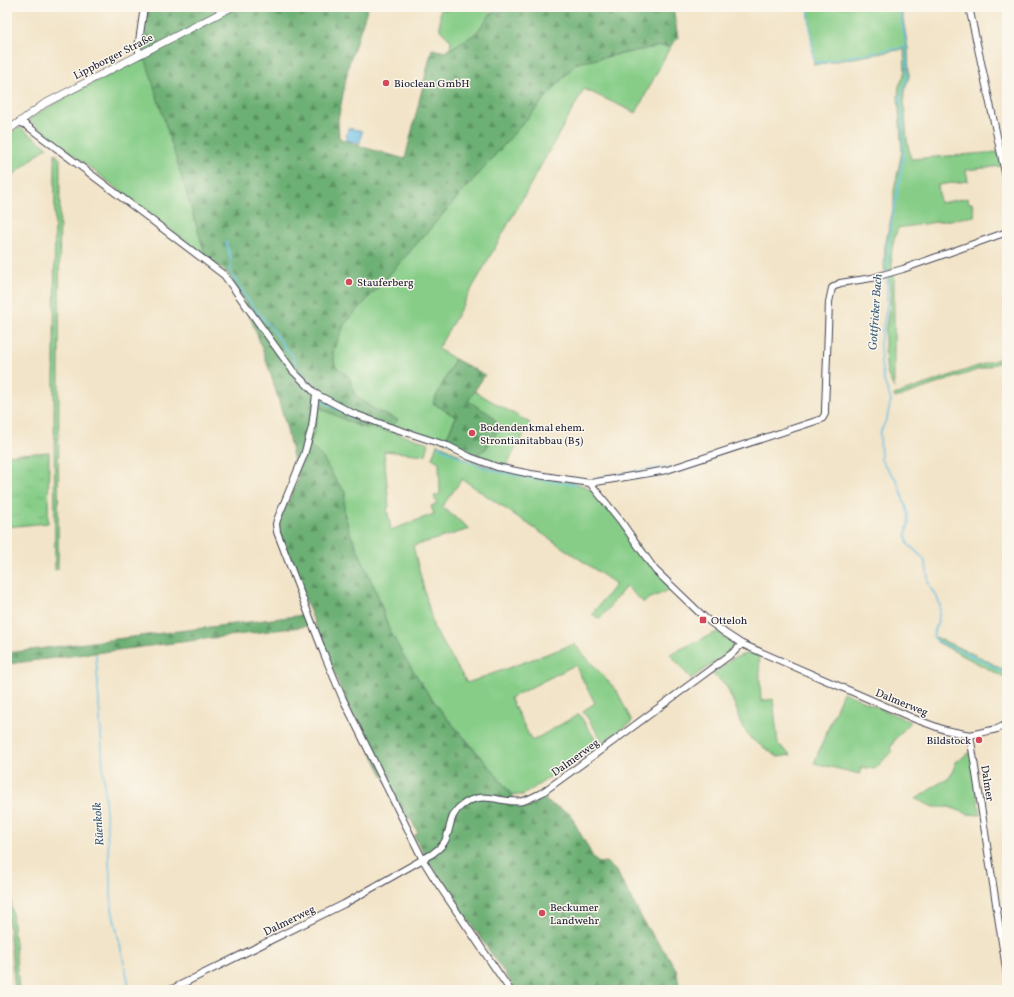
<svg xmlns="http://www.w3.org/2000/svg" width="1014" height="997" viewBox="0 0 1014 997" font-family="Vollkorn,serif">
<style>
.green{fill:#87cd88;stroke:#547862}
.forest{fill:url(#forest-firs);stroke:#486958}
.park{fill:url(#park-tufts);stroke:#547862}
.water{fill:#6ac1e7;stroke:#467291}
.lines{fill:none;stroke-linecap:round;stroke-linejoin:round}
.stream{stroke:#6ac1e7;stroke-width:1.5}
.minor-casing{stroke:#413f50;stroke-width:8}
.tertiary-casing{stroke:#413f50;stroke-width:8}
.minor{stroke:#fff;stroke-width:6}
.tertiary{stroke:#fff;stroke-width:7}
.poi-dot{fill:#d1495b;stroke:#fbf7ec;stroke-width:1.5}
.labels{text-anchor:middle;stroke-width:3;stroke-linejoin:round;paint-order:stroke}
.street-label{font-size:11px;fill:#22223b;stroke:#fbf7ec}
.poi-label{font-size:11px;fill:#22223b;stroke:#fbf7ec;text-anchor:start}
.water-label{font-size:12px;font-style:italic;fill:#3b5a77;stroke:#fbf7ec}
</style>
<defs>
<pattern id="forest-firs" width="22" height="20" patternUnits="userSpaceOnUse"><rect width="22" height="20" fill="#6db074"/><path d="M5 1l3.5 6h-7zM16 11l3.5 6h-7z" fill="#598f60"/></pattern>
<pattern id="park-tufts" width="24" height="20" patternUnits="userSpaceOnUse"><rect width="24" height="20" fill="#87cd88"/><path d="M3 7l-1-3M5 7V3M7 7l1-3M15 17l-1-3M17 17v-4M19 17l1-3" fill="none" stroke="#74b076"/></pattern>
</defs>
<rect width="100%" height="100%" fill="#fbf7ec"/>
<filter id="ink" filterUnits="userSpaceOnUse"><feTurbulence type="fractalNoise" baseFrequency=".025" numOctaves="2"/><feDisplacementMap in="SourceGraphic" scale="8" xChannelSelector="R" yChannelSelector="G"/><feConvolveMatrix kernelMatrix="1 2 1 2 8 2 1 2 1" color-interpolation-filters="sRGB"/></filter>
<filter id="wash" filterUnits="userSpaceOnUse"><feTurbulence type="fractalNoise" baseFrequency=".012" numOctaves="4" result="noise"/><feDisplacementMap in="SourceGraphic" scale="16" xChannelSelector="R" yChannelSelector="G"/><feGaussianBlur stdDeviation="0.9" result="paint"/><feColorMatrix in="noise" values="0 0 0 0 0 0 0 0 0 0 0 0 0 0 0 0 0 1.4 0 .05"/><feComposite in="paint" operator="in"/></filter>
<g filter="url(#wash)">
<rect width="100%" height="100%" fill="#f2e4c8"/>
<path class="green" d="M456,7C466,7 484,6 491,14L492,9L486,7H522L491,14L475,34L450,50L451,41L440,30V9L450,11Z
M808,7H901L908,49L909,77L904,93V102L907,140L911,159L998,152L1002,166L966,170L968,181L938,185L940,203L968,198L969,203H972L975,216L898,228C893,242 889,255 893,269L885,272L884,266L885,246L894,205V191L902,151L898,96L899,86L903,78L905,70L904,49L814,65Z
M660,46L670,47L636,113L584,89L438,349L455,359L433,403L456,417L445,441L392,426L398,420L373,409L354,394L350,378L335,366L333,352L344,325L397,266L571,69L577,63Z
M147,57L206,257L28,120L76,91Z
M19,127L47,147L7,180V136Z
M55,153L60,159L58,569L55,570L54,383Z
M894,274V388L887,373L885,352V331L890,304L889,275Z
M1007,356V360L895,398L894,395Z
M474,391L530,423L506,466L498,465L474,456L468,401Z
M318,407L358,426L392,432L429,443L426,455L384,451L389,507L387,508L391,530L434,514L431,506L437,504L434,496L440,494L439,462L432,458L437,444L447,448L465,459L496,469L573,482L584,486L594,491L672,589L648,599L644,603L626,586L600,619L592,614L616,584L462,479L442,507L470,529L413,546L434,628L467,683L574,644L617,691L632,722L603,742L583,711L595,703L575,665L510,698L532,741L579,714L599,745L523,795H512L471,745L445,716L427,692L403,655L388,627L378,596L349,530L344,512L345,492L310,445L315,428Z
M717,632L734,644L735,647L691,679L670,654Z
M935,637L984,659L1007,672V679L937,642Z
M745,654H754L759,656L761,701L773,699L778,744L791,755L778,757L750,738L740,722L736,708L726,685L712,674L732,659Z
M843,692L911,722L895,739L890,749L892,751L875,769L861,767L860,774L814,763Z
M971,752L980,815L968,814L949,807H933L916,799L938,784L948,779L951,775L956,762L960,759Z
M7,856L19,990H15L7,905Z"/>
<path class="forest" d="M147,7H368L349,63L338,120L339,138L366,148L405,159L432,49L445,52L475,34L491,14L522,7H673L678,38L670,47L660,46L577,63L571,69L397,266L344,325L333,352L335,366L350,378L354,394L373,409L398,420L388,431L358,426L319,407L315,428L310,445L323,458L335,479L345,492L344,512L349,530L378,596L388,627L403,655L427,692L445,716L493,771L521,807H526L545,798L547,802L570,814L594,859L599,863L606,862L617,872L647,928L666,953L676,969L680,990H516L427,859L414,836L418,833L411,819L406,821L344,698L279,532V520L292,494L298,479L286,426L272,378L258,337L242,297L227,273L206,257L141,44Z
M455,359L485,375L468,401L490,414L500,427L486,449L474,456L445,441L456,417L433,403Z
M304,615L308,626L7,664V653Z"/>
<path class="park" d="M49,452L48,523L7,527V455Z"/>
<path class="water" d="M348,128L362,131L360,143L346,140Z"/>
<g class="lines">
<path class="stream" d="M808,7L814,60L815,63L905,47
M226,242L231,260V273L249,301L279,338L285,348L292,355L296,364
M887,272L888,243L904,154L903,123L900,96L907,78V64L906,44L899,7
M887,276V306L880,342L881,364L884,381L891,400L887,418L880,433L881,459L885,466L896,479L907,509L909,522L906,534L908,544L924,559L927,570L928,581L931,589L937,597L940,606L939,616L933,637L938,641L987,663L1007,675
M300,370L303,373L309,383L318,391
M320,400L352,417L397,432
M438,446C452,453 465,461 480,466C511,477 545,480 578,485
M595,478L670,466
M96,655L112,909L130,990"/>
</g>
</g>
<g filter="url(#ink)">
<g class="lines">
<defs>
<path id="minor" d="M969,7L1007,182
M140,55L138,48L144,7
M19,122L26,125L224,275L293,371L316,394L352,413L387,426L448,446L470,457L497,467L531,474L590,483L667,470L822,419L825,414V409L829,302L832,288L840,283L872,278L903,269L1007,232
M316,394L312,427L304,455L277,520L276,524L277,532L324,654L343,699L423,860L434,878L510,990
M590,483L620,520L655,570L705,618L725,633L742,644L915,719L945,730L970,735L997,729L1007,724
M970,735L1007,975
M170,990L344,904L432,854C437,850 442,847 445,841C451,829 449,815 461,806C483,788 502,805 523,801C530,799 537,795 543,792L619,737L734,652L742,644"/>
<path id="tertiary" d="M7,131L44,104L232,7"/>
</defs>
<use href="#minor" class="minor-casing"/>
<use href="#tertiary" class="tertiary-casing"/>
<use href="#minor" class="minor"/>
<use href="#tertiary" class="tertiary"/>
</g>
</g>
<g class="poi-dot">
<circle cx="386" cy="83" r="4"/>
<circle cx="349" cy="282" r="4"/>
<circle cx="472" cy="433" r="4"/>
<rect x="699" y="616" width="8" height="8" rx="2"/>
<circle cx="979" cy="740" r="4"/>
<circle cx="542" cy="913" r="4"/>
</g>
<g class="labels">
<g class="street-label">
<text transform="translate(113 56) rotate(-27)" y="4">Lippborger Straße</text>
<text transform="translate(902 702) rotate(22)" y="4">Dalmerweg</text>
<text transform="translate(575 757) rotate(-36)" y="4">Dalmerweg</text>
<text transform="translate(988 783) rotate(81)" y="4">Dalmer</text>
<text transform="translate(289 920) rotate(-26)" y="4">Dalmerweg</text>
</g>
<g class="poi-label">
<text x="394" y="87">Bioclean GmbH</text>
<text x="357" y="286">Stauferberg</text>
<text x="480" y="431">Bodendenkmal ehem.<tspan x="480" dy="13">Strontianitabbau (B5)</tspan></text>
<text x="711" y="624">Otteloh</text>
<text x="971" y="744" text-anchor="end">Bildstock</text>
<text x="550" y="911">Beckumer<tspan x="550" dy="13">Landwehr</tspan></text>
</g>
<g class="water-label">
<text transform="translate(875 312) rotate(-86)" y="4">Gottfricker Bach</text>
<text transform="translate(98 824) rotate(-94)" y="4">Rüenkolk</text>
</g>
</g>
<rect width="1014" height="997" fill="none" stroke="#fbf7ec" stroke-width="24"/>
</svg>
